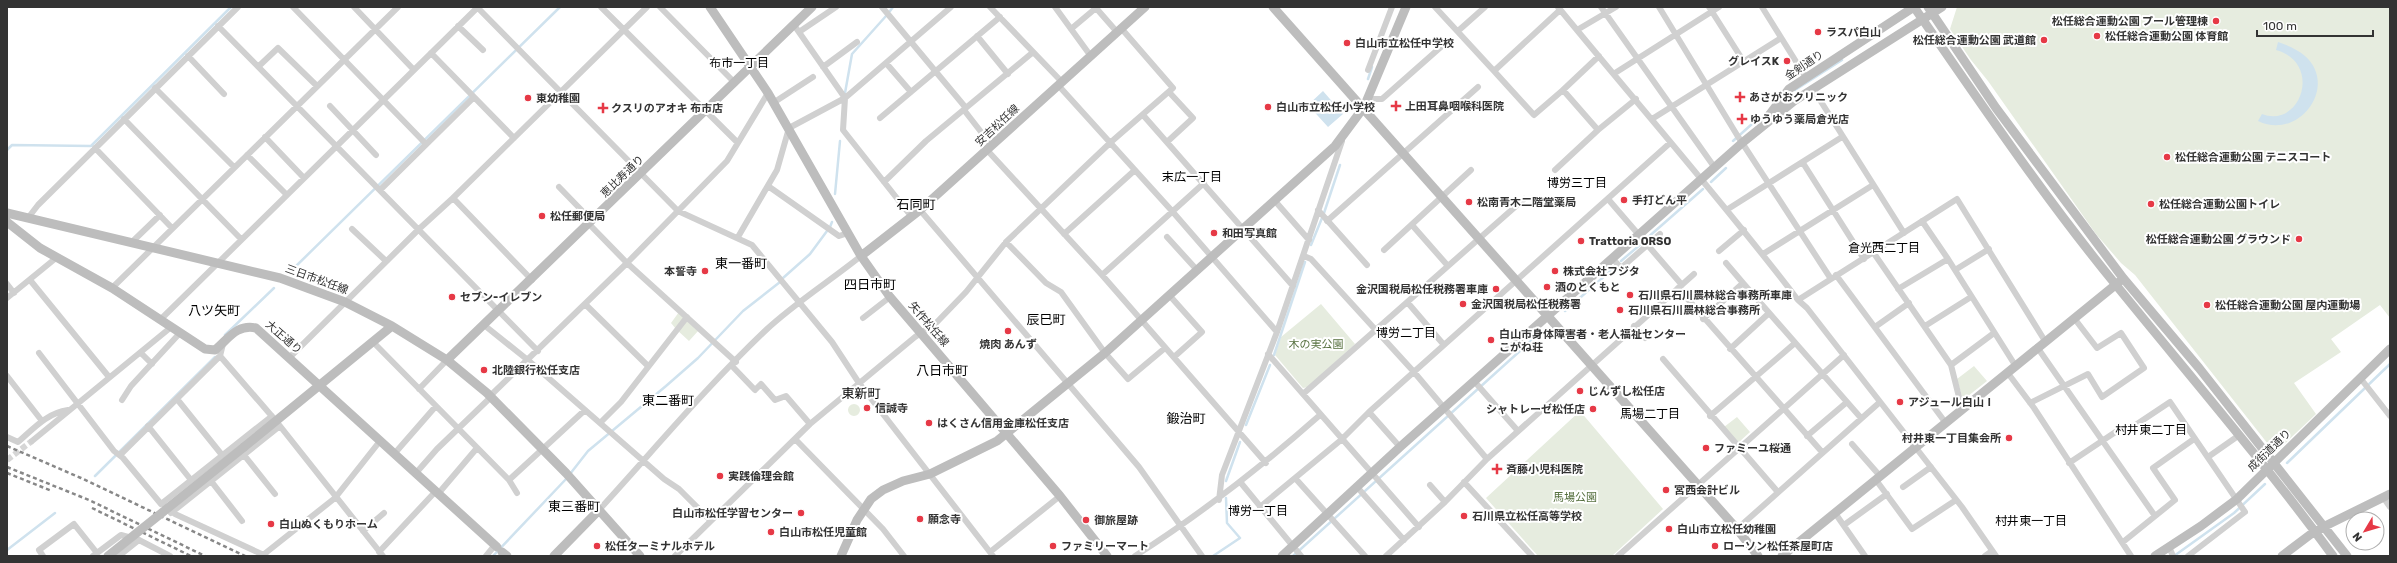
<svg xmlns="http://www.w3.org/2000/svg" width="2397" height="563" viewBox="0 0 2397 563" font-family="Rubik,'Noto Sans JP',sans-serif">
<style>
.green{fill:#e6ecdf}
.water{fill:#cfe2ee}
.lines{fill:none;stroke-linecap:round;stroke-linejoin:round}
.stream{stroke:#cfe2ee;stroke-width:2.5}
.street-tunnel{stroke:#d6d6d6;stroke-width:6;stroke-dasharray:6 3;stroke-linecap:butt}
.street{stroke:#d0d0d0;stroke-width:6}
.secondary{stroke:#bdbdbd;stroke-width:9}
.rail{stroke:#888;stroke-width:2.5;stroke-dasharray:4 3;stroke-linecap:butt}
.secondary-bridge{stroke:#bdbdbd;stroke-width:9}
.poi-dot{fill:#e63946;stroke:#fff;stroke-width:1.5}
.labels{text-anchor:middle;stroke-width:4;stroke-linejoin:round;paint-order:stroke}
.poi-label{font-size:11px;font-weight:bold;fill:#333;stroke:#fff;text-anchor:start}
.street-label{font-size:11px;fill:#333;stroke:#fff}
.park-label{font-size:11px;fill:#56703f;stroke:#fff}
.neighbourhood-label{font-size:12px;fill:#000;stroke:#fff}
.quarter-label{font-size:13px;fill:#000;stroke:#fff}
</style>
<rect width="100%" height="100%" fill="#fff"/>
<path class="green" d="M1957,7H2390V318L2380,305L2331,339L2341,352L2294,383L2316,414L2275,453L2135,275L2121,263L2096,234L1988,81L1971,60L1950,29Z
M1321,304L1355,344L1308,387L1303,388L1275,355L1281,337Z
M679,312L685,318L676,329L671,323Z
M687,319L699,330L689,341L677,330Z
M1974,366L1987,381L1963,400L1957,379Z
M848 410a6 6 0 1 1 12 0a6 6 0 1 1-12 0Z
M1580,411L1663,509L1612,556H1538L1486,498Z
M1737,417L1750,432L1738,443L1724,427Z"/>
<path class="water" d="M2278,42C2287,45 2298,50 2305,56C2339,86 2299,141 2258,121L2262,114C2301,129 2323,63 2276,50Z
M1323,91L1343,114L1328,127L1308,105Z"/>
<g class="lines">
<path class="stream" d="M890,11L893,7
M1368,79L1372,67
M1795,90L1842,60
M845,93L852,54L886,16
M1733,141L1752,124
M7,150L12,145L91,146L231,7
M1711,182L1726,168
M835,194L840,141
M1324,213L1340,165
M830,227L832,222
M1646,239L1703,189
M1311,245L1322,218
M1621,261L1641,244
M291,271L560,7
M783,278L810,254L827,231
M1565,311L1616,266
M225,335L274,288
M1274,355L1305,262
M1246,425L1270,365
M2287,463L2390,364
M570,474L588,451L666,386L698,358L743,311L780,282
M95,476L215,357
M1226,481L1240,442
M7,550L55,513
M493,556L567,478
M1213,556L1240,538L1227,523L1226,498
M1293,556L1542,331
M2174,556L2234,513L2265,484"/>
<path class="street-tunnel" d="M7,460L32,441"/>
<path class="street" d="M293,7L426,144
M354,7L414,70
M477,7L678,211L752,245L832,342L859,383L993,556
M601,7L737,142
M660,7L735,83
M882,7L966,108
M990,7L1061,81
M1055,7L1090,55
M1435,7L1494,71L1560,10
M1558,7C1638,105 1721,199 1798,300L1807,308L1962,507L1996,556
M1601,7L1715,168
M1659,7L1737,135L1831,279
M1709,7L1744,62
M1762,7L1805,76
M794,25L845,98L843,130L911,216
M218,26L538,351
M458,26L483,50
M1071,29L1096,8L1117,32
M1577,30L1616,7
M1458,31L1485,7
M799,32L836,7
M977,36L1008,74
M431,53L514,138
M188,56L224,94
M1599,56L1563,90L1598,130L1636,99
M886,63L911,92
M259,66L278,48L317,86
M823,67L857,42
M1368,70L1392,7
M1494,71L1534,115L1563,90
M1615,73L1719,7
M1058,85L1172,211L1277,332
M155,88L234,167
M1813,89L1904,233
M1368,99H1382L1442,46
M773,103L813,77
M330,106L376,155
M964,110L992,146
M1143,115L1293,286
M880,118L1000,17
M124,119L241,239
M1652,119L1781,38
M265,137L304,178
M1167,142L1193,118L1169,92
M95,148L172,228
M987,150L1102,275L1266,463
M247,155L287,195
M1803,163L1864,259
M1555,170L1598,130
M884,182L926,141L1032,53
M768,186L839,236L848,233
M559,187L592,221
M380,190L473,98
M1608,199L1682,285
M1275,201L1309,240
M1728,209L1842,137
M920,210L1139,467L1202,556
M1318,210L1367,265
M28,218L38,205L238,7
M1327,221L1478,87
M1922,221L1948,259L2015,365
M589,224L627,263L736,362
M1412,225L1448,266
M352,229L386,261
M1064,234L1135,170
M738,237L777,170L789,128L845,98L951,7
M1167,237L1197,270
M1006,242L1046,283L1061,292L1105,353L1128,379L1165,348
M131,243L160,215
M1384,250L1471,170
M1719,251L1744,230
M1873,252L1951,365L1962,409
M1763,254L1873,185
M1304,256L1311,259L1414,372L1487,459
M1613,259L1621,268L1660,234
M1726,263L1743,283
M1955,270L1989,249
M1102,275L1204,183
M1836,275L1945,422
M30,280L109,377
M532,280L453,198L647,7
M7,284L14,293
M112,288L398,7
M1678,288L1822,452
M1898,289L1948,259
M1170,296L1202,332L1174,357
M7,298L56,258
M1798,300L1957,199L2045,341
M1408,303L1444,345
M585,304L648,366
M863,318L890,297
M1703,319L1743,283L1861,418
M160,320L478,7
M484,325L529,361L664,479L679,489L710,520
M1634,326L1645,338
M1925,326L1971,297
M1875,327L1909,303
M373,342L509,480L517,493
M223,344L220,356L276,421L383,556
M2037,347L2155,516
M1730,349L1768,314
M39,353L114,451L123,458L161,504L272,416
M141,353L152,364
M1268,354L1419,527
M290,357L419,229L453,198
M1663,359L1777,491
M1951,365L1994,333
M732,366L755,390L761,384L775,400L786,396L810,424
M2007,372L2034,408L2131,556
M7,376L42,421
M2361,379L2390,416
M1474,381L1518,431
M419,389L447,360
M1303,394L1524,199
M490,396L627,263L727,161L768,93
M177,399L222,455
M122,400L131,386L179,334
M2030,403L2088,374L2102,397L2144,368L2121,333L2097,348L2074,318
M1369,412L1400,447
M1710,416L1795,343
M600,423L621,402L687,317
M148,426L191,480
M1807,436L1847,402
M7,437L18,442C34,428 47,413 68,410
M796,440L883,529L904,556
M32,441L170,328
M1852,444L1880,476
M395,453L436,406
M120,455L220,356
M244,455L275,494
M2208,457L2238,436
M2069,463L2120,429L2128,430L2170,402L2245,512L2188,556
M416,473L437,449L491,397
M1295,478L1365,556
M509,480L585,410
M1876,480L1912,529L1956,500
M211,481L242,521
M1464,482L1532,556
M1241,483L1301,556
M1430,485L1445,502
M1357,487L1404,540
M1903,487L1931,467
M438,494L477,448
M2383,497L2390,507
M1219,500L1222,475L1277,332L1342,141
M165,506L171,513L280,426
M1260,507L1341,440L1369,412L1670,143
M599,510C654,450 706,387 766,330C795,303 830,281 861,256
M1835,513L1865,556
M175,514L266,556
M1844,525L1887,494
M1737,529L1880,402
M363,531L384,513
M2123,542L2175,500L2153,468L2194,439
M2169,547L2173,556
M379,552L435,492
M990,552L1060,496
M263,555L335,498L380,441
M43,556L39,550L74,524L97,553
M93,556L121,535L139,540L170,556
M119,556L139,540
M486,556L495,545
M675,556L810,424L915,337L937,322L966,292L1006,242L1111,142L1173,88L1121,28
M1135,556C1201,514 1261,467 1320,415
M1386,556L1445,502L1487,459L1694,274
M1618,556L1844,355
M1985,556L1992,551"/>
<path class="secondary" d="M710,7L768,93L861,256L890,297L1060,496L1107,556
M1273,7L1737,529L1758,556
M1914,7C1979,101 2044,197 2116,285C2189,375 2265,463 2333,556
M1928,7L1996,108L2123,278L2199,368L2347,556
M1767,118L1789,89L1914,7
M7,213L280,278L345,302L392,326L447,360L487,393L566,473L640,556
M7,222L40,248L112,288L205,349L215,350C229,338 237,324 256,328L497,547
M861,256L920,210L1145,7
M447,360L812,7
M244,447L392,326
M502,552L507,556
M554,556L599,510
M841,556L857,520L871,499L883,490L903,481L930,474L997,441L1105,353L1335,146L1364,107L1406,7
M1282,556L1400,447L1742,143L1794,101L1942,7
M1782,556L2119,282
M2155,556L2201,526L2237,499L2390,349
M2282,556L2315,531L2390,494"/>
<path class="rail" d="M7,446L81,478L245,556
M7,467L89,500L205,556
M7,473L52,491
M92,508L191,556"/>
<path class="secondary-bridge" d="M108,556L244,447"/>
</g>
<g class="poi-dot">
<circle cx="2216" cy="21" r="4"/>
<circle cx="1818" cy="32" r="4"/>
<circle cx="2097" cy="36" r="4"/>
<circle cx="2044" cy="40" r="4"/>
<circle cx="1347" cy="43" r="4"/>
<circle cx="1787" cy="61" r="4"/>
<path d="M1738 91h4v4h4v4h-4v4h-4v-4h-4v-4h4z"/>
<circle cx="528" cy="98" r="4"/>
<path d="M1394 100h4v4h4v4h-4v4h-4v-4h-4v-4h4z"/>
<circle cx="1268" cy="107" r="4"/>
<path d="M601 102h4v4h4v4h-4v4h-4v-4h-4v-4h4z"/>
<path d="M1740 113h4v4h4v4h-4v4h-4v-4h-4v-4h4z"/>
<circle cx="2167" cy="157" r="4"/>
<circle cx="1624" cy="200" r="4"/>
<circle cx="1469" cy="202" r="4"/>
<circle cx="2151" cy="204" r="4"/>
<circle cx="542" cy="216" r="4"/>
<circle cx="1214" cy="233" r="4"/>
<circle cx="2299" cy="239" r="4"/>
<circle cx="1581" cy="241" r="4"/>
<circle cx="705" cy="271" r="4"/>
<circle cx="1555" cy="271" r="4"/>
<circle cx="1547" cy="287" r="4"/>
<circle cx="1496" cy="289" r="4"/>
<circle cx="1630" cy="295" r="4"/>
<circle cx="452" cy="297" r="4"/>
<circle cx="1463" cy="304" r="4"/>
<circle cx="2207" cy="305" r="4"/>
<circle cx="1620" cy="310" r="4"/>
<circle cx="1008" cy="331" r="4"/>
<circle cx="1491" cy="340" r="4"/>
<circle cx="484" cy="370" r="4"/>
<circle cx="1580" cy="391" r="4"/>
<circle cx="1900" cy="402" r="4"/>
<circle cx="867" cy="408" r="4"/>
<circle cx="1593" cy="409" r="4"/>
<circle cx="929" cy="423" r="4"/>
<circle cx="2009" cy="438" r="4"/>
<circle cx="1706" cy="448" r="4"/>
<path d="M1495 463h4v4h4v4h-4v4h-4v-4h-4v-4h4z"/>
<circle cx="720" cy="476" r="4"/>
<circle cx="1666" cy="490" r="4"/>
<circle cx="801" cy="513" r="4"/>
<circle cx="1464" cy="516" r="4"/>
<circle cx="920" cy="519" r="4"/>
<circle cx="1086" cy="520" r="4"/>
<circle cx="271" cy="524" r="4"/>
<circle cx="1669" cy="529" r="4"/>
<circle cx="771" cy="532" r="4"/>
<circle cx="597" cy="546" r="4"/>
<circle cx="1053" cy="546" r="4"/>
<circle cx="1715" cy="546" r="4"/>
</g>
<g class="labels">
<g class="poi-label">
<text x="2208" y="25" text-anchor="end">松任総合運動公園 プール管理棟</text>
<text x="1826" y="36">ラスパ白山</text>
<text x="2105" y="40">松任総合運動公園 体育館</text>
<text x="2036" y="44" text-anchor="end">松任総合運動公園 武道館</text>
<text x="1355" y="47">白山市立松任中学校</text>
<text x="1779" y="65" text-anchor="end">グレイスK</text>
<text x="1749" y="101">あさがおクリニック</text>
<text x="536" y="102">東幼稚園</text>
<text x="1405" y="110">上田耳鼻咽喉科医院</text>
<text x="1276" y="111">白山市立松任小学校</text>
<text x="611" y="112">クスリのアオキ 布市店</text>
<text x="1750" y="123">ゆうゆう薬局倉光店</text>
<text x="2175" y="161">松任総合運動公園 テニスコート</text>
<text x="1632" y="204">手打どん平</text>
<text x="1477" y="206">松南青木二階堂薬局</text>
<text x="2159" y="208">松任総合運動公園トイレ</text>
<text x="550" y="220">松任郵便局</text>
<text x="1222" y="237">和田写真館</text>
<text x="2291" y="243" text-anchor="end">松任総合運動公園 グラウンド</text>
<text x="1589" y="245">Trattoria ORSO</text>
<text x="697" y="275" text-anchor="end">本誓寺</text>
<text x="1563" y="275">株式会社フジタ</text>
<text x="1555" y="291">酒のとくもと</text>
<text x="1488" y="293" text-anchor="end">金沢国税局松任税務署車庫</text>
<text x="1638" y="299">石川県石川農林総合事務所車庫</text>
<text x="460" y="301">セブン-イレブン</text>
<text x="1471" y="308">金沢国税局松任税務署</text>
<text x="2215" y="309">松任総合運動公園 屋内運動場</text>
<text x="1628" y="314">石川県石川農林総合事務所</text>
<text x="1499" y="338">白山市身体障害者・老人福祉センター<tspan x="1499" dy="13">こがね荘</tspan></text>
<text x="1008" y="348" text-anchor="middle">焼肉 あんず</text>
<text x="492" y="374">北陸銀行松任支店</text>
<text x="1588" y="395">じんずし松任店</text>
<text x="1908" y="406">アジュール白山Ⅰ</text>
<text x="875" y="412">信誠寺</text>
<text x="1585" y="413" text-anchor="end">シャトレーゼ松任店</text>
<text x="937" y="427">はくさん信用金庫松任支店</text>
<text x="2001" y="442" text-anchor="end">村井東一丁目集会所</text>
<text x="1714" y="452">ファミーユ桜通</text>
<text x="1506" y="473">斉藤小児科医院</text>
<text x="728" y="480">実践倫理会館</text>
<text x="1674" y="494">宮西会計ビル</text>
<text x="793" y="517" text-anchor="end">白山市松任学習センター</text>
<text x="1472" y="520">石川県立松任高等学校</text>
<text x="928" y="523">願念寺</text>
<text x="1094" y="524">御旅屋跡</text>
<text x="279" y="528">白山ぬくもりホーム</text>
<text x="1677" y="533">白山市立松任幼稚園</text>
<text x="779" y="536">白山市松任児童館</text>
<text x="605" y="550">松任ターミナルホテル</text>
<text x="1061" y="550">ファミリーマート</text>
<text x="1723" y="550">ローソン松任茶屋町店</text>
</g>
<g class="street-label">
<text transform="translate(1804 65) rotate(-34)" y="4">金剣通り</text>
<text transform="translate(997 125) rotate(-43)" y="4">安吉松任線</text>
<text transform="translate(622 176) rotate(-44)" y="4">恵比寿通り</text>
<text transform="translate(317 279) rotate(20)" y="4">三日市松任線</text>
<text transform="translate(929 324) rotate(49)" y="4">矢作松任線</text>
<text transform="translate(284 337) rotate(41)" y="4">大正通り</text>
<text transform="translate(2269 450) rotate(-44)" y="4">成街道通り</text>
</g>
<g class="park-label">
<text x="1316" y="348">木の実公園</text>
<text x="1575" y="501">馬場公園</text>
</g>
<g class="neighbourhood-label">
<text x="739" y="67">布市一丁目</text>
<text x="1192" y="181">末広一丁目</text>
<text x="1577" y="187">博労三丁目</text>
<text x="1884" y="252">倉光西二丁目</text>
<text x="1406" y="337">博労二丁目</text>
<text x="1650" y="418">馬場二丁目</text>
<text x="2151" y="434">村井東二丁目</text>
<text x="1258" y="515">博労一丁目</text>
<text x="2031" y="525">村井東一丁目</text>
</g>
<g class="quarter-label">
<text x="916" y="209">石同町</text>
<text x="741" y="268">東一番町</text>
<text x="870" y="289">四日市町</text>
<text x="214" y="315">八ツ矢町</text>
<text x="1046" y="324">辰巳町</text>
<text x="942" y="375">八日市町</text>
<text x="861" y="398">東新町</text>
<text x="668" y="405">東二番町</text>
<text x="1186" y="423">鍛治町</text>
<text x="574" y="511">東三番町</text>
</g>
</g>
<rect width="2397" height="563" fill="none" stroke="#333333" stroke-width="16"/>
<g transform="translate(2365 531) rotate(232)"><circle r="19" fill="#ffffff" stroke="#adadad"/>
<path d="M0-3L7 15L0 10L-7 15Z" fill="#e63946"/>
<text y="-6" font-size="11" font-weight="bold" text-anchor="middle" fill="#333333">N</text>
</g>
<path d="M2257 30v6h116v-6" fill="none" stroke="#333333" stroke-width="2"/>
<text x="2263" y="30" font-size="12" fill="#333333" stroke="#ffffff" stroke-width="3" paint-order="stroke">100 m</text>
</svg>
